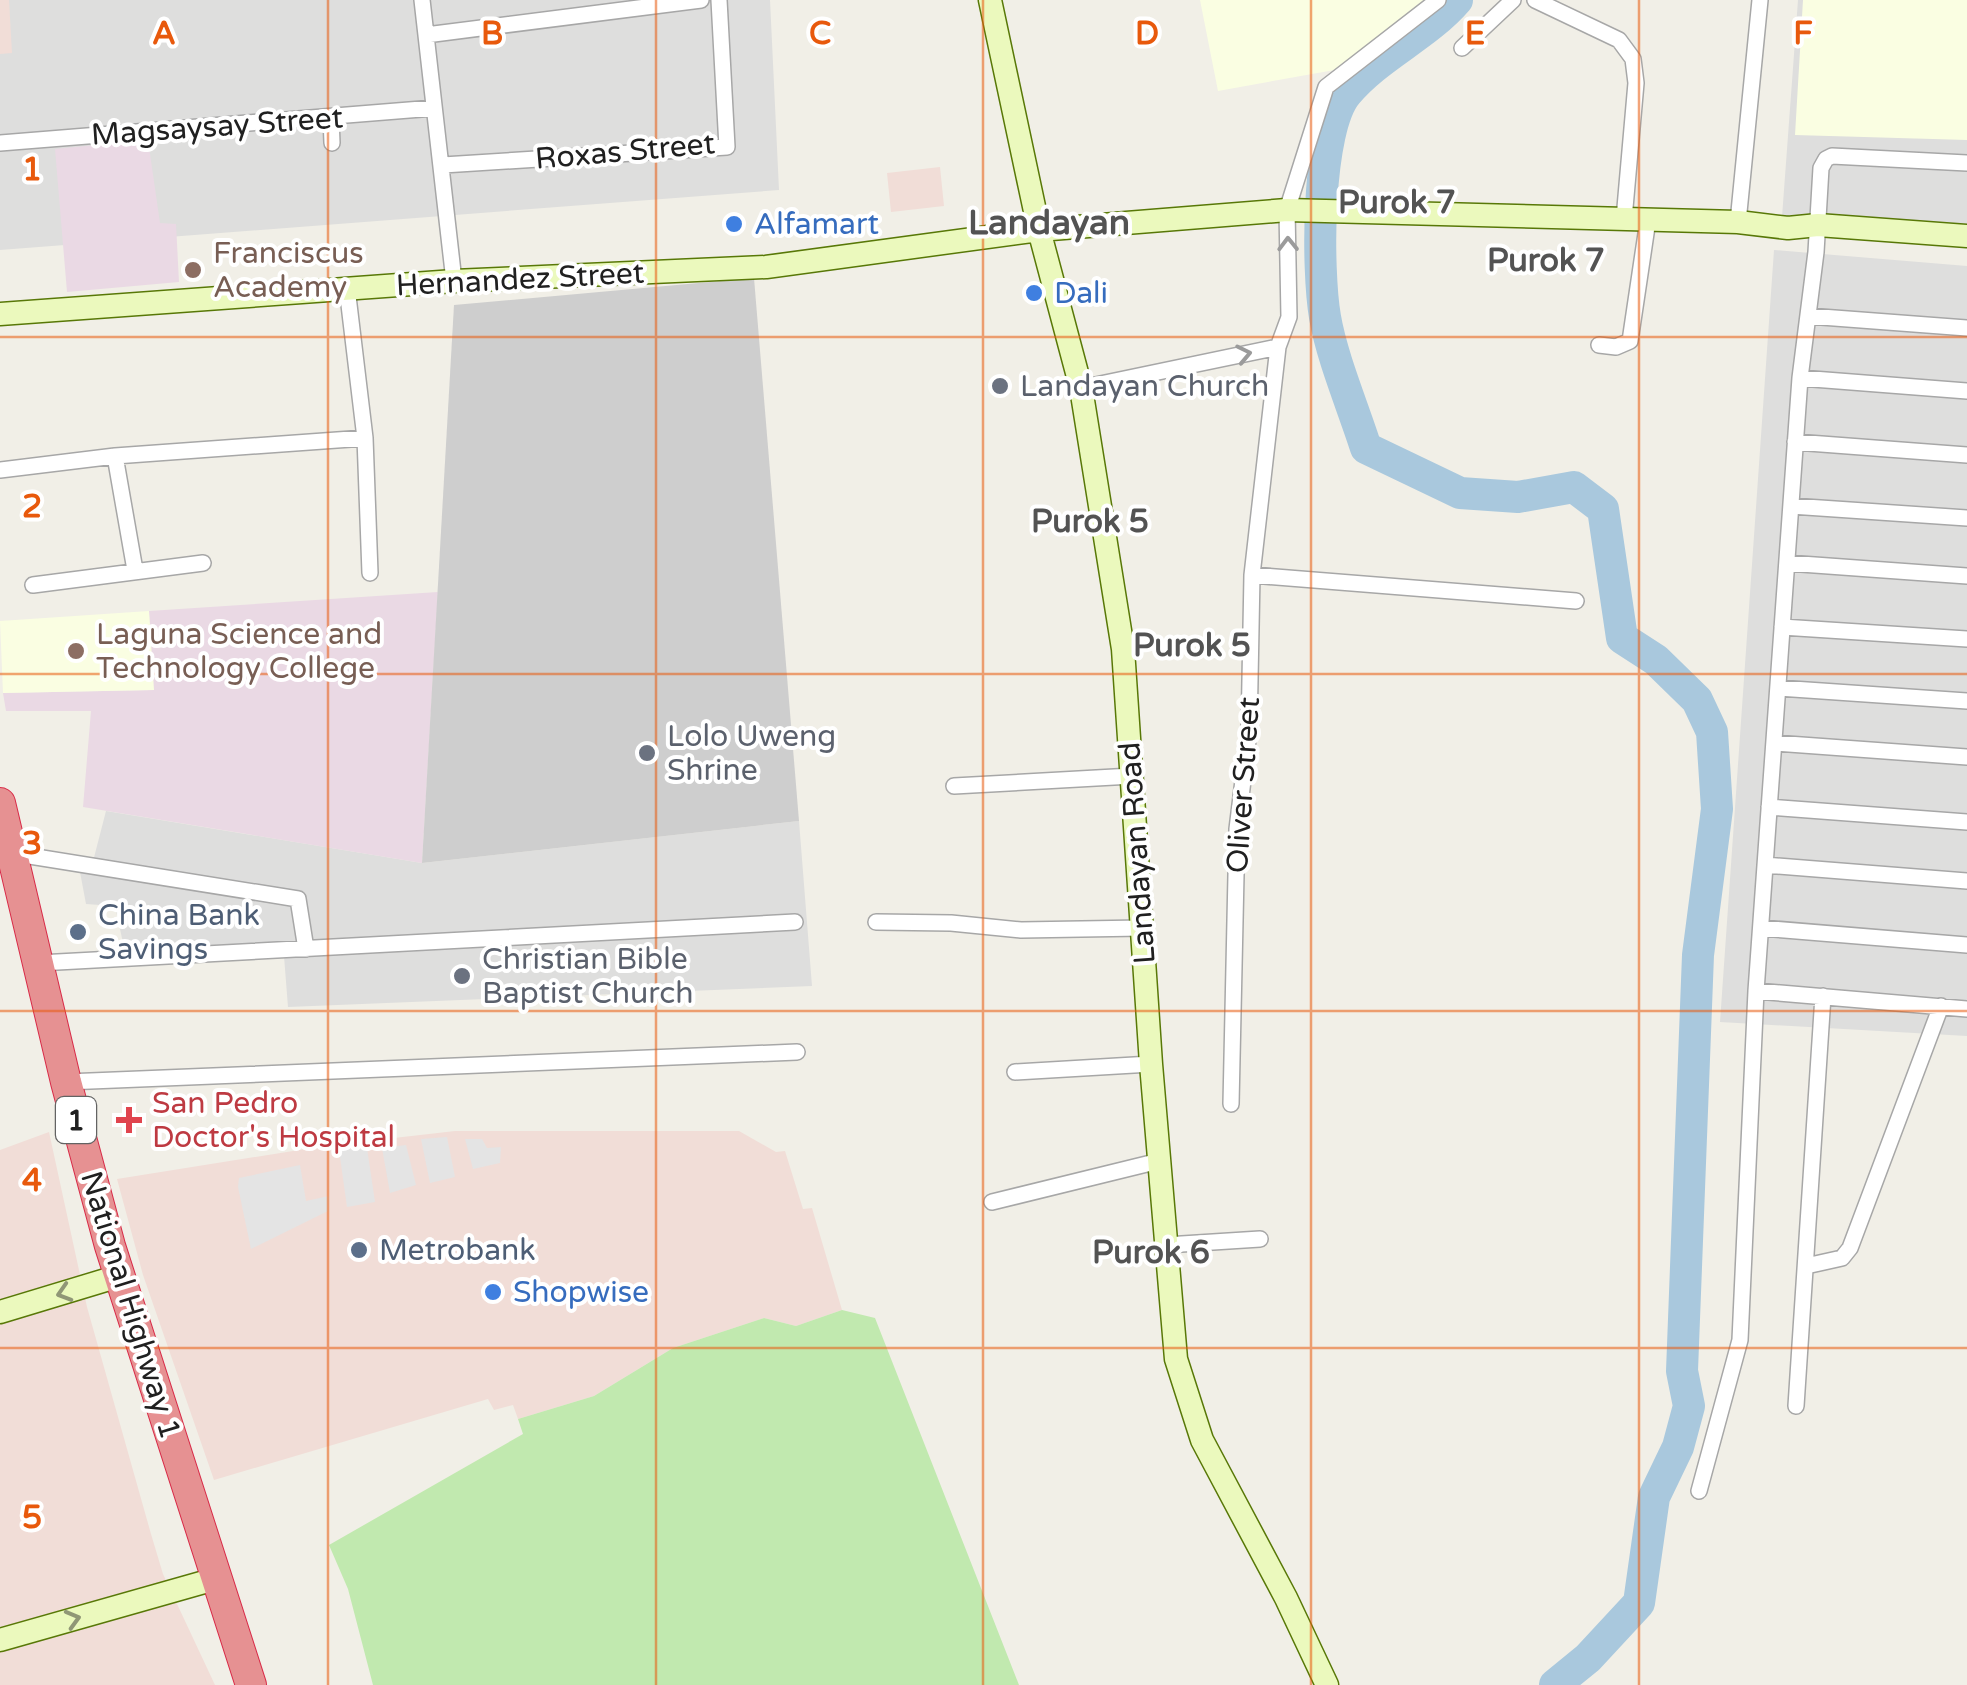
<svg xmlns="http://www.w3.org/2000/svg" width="1967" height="1685" viewBox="0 0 1967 1685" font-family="'Varela Round',sans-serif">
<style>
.residential{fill:#dededd}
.commercial{fill:#f1ddd7}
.industrial{fill:#ead9e4}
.education{fill:#fafee2}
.religious{fill:#cecece}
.grass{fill:#c1e9af}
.parking{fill:#e4e4e4}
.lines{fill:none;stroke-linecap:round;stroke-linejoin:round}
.river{stroke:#a9c8dd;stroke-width:32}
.street-casing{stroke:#a7a7a7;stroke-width:18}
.secondary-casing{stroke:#587807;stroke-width:25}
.highway-casing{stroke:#d82b48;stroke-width:32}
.street{stroke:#fff;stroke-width:15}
.secondary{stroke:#ebf9bd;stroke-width:22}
.highway{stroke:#e69192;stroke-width:30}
.oneway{stroke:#9b9b9b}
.oneway2{stroke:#909776}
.grid{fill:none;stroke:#e8590c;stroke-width:2.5;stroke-opacity:0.55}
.shop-dot{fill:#3f7fe0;stroke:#fff;stroke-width:4}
.education-dot{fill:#8d6e63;stroke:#fff;stroke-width:4}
.worship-dot{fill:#6b7280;stroke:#fff;stroke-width:4}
.service-dot{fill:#5c6f8a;stroke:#fff;stroke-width:4}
.health-dot{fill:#e0444e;stroke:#fff;stroke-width:4}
.labels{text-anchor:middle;stroke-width:8;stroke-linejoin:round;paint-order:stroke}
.shield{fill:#fff;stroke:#636363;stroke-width:2.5}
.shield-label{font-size:28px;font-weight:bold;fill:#202020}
.street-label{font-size:30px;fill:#202020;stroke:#fff}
.shop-label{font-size:30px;fill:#366cbe;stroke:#fff;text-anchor:start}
.education-label{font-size:30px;fill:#785e54;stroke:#fff;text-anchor:start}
.worship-label{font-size:30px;fill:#5b616d;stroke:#fff;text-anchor:start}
.service-label{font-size:30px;fill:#4e5e75;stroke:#fff;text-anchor:start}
.health-label{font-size:30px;fill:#be3a42;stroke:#fff;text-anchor:start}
.neighbourhood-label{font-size:32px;font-weight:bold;fill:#535353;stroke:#fff}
.quarter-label{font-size:35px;font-weight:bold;fill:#535353;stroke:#fff}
.grid-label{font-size:32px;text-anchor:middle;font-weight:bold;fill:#e8590c;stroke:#fff;stroke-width:8;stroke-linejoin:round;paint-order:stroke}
</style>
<rect width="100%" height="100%" fill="#f1efe7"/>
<path class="residential" d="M0,0H770L779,190L0,250Z
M1798,0H1967V230L1782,217Z
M1774,250L1967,266V1036L1720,1022Z
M106,811L422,863L799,821L812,986L288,1007L284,956L128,966L115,906L86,904L80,872L90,873Z"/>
<path class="commercial" d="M0,0H9L12,53L0,54Z
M940,167L944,206L891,212L887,173Z
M455,1131H739L776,1152L785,1151L803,1209L812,1208L842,1310L796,1326L764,1318L673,1348L594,1396L518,1419L513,1405L494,1410L488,1399L214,1480L143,1275L117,1179L324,1146Z
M49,1132L87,1307L151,1534L163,1574L215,1685H0V1150Z"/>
<path class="industrial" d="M148,140L160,223L176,224L179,282L67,292L55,149Z
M438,592L422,863L83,807L91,711H6L3,693L153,690L149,611Z"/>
<path class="education" d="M1200,0H1424L1340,69L1218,91Z
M1803,0H1967V140L1795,135Z
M149,611L154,690L3,693L0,621Z"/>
<path class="religious" d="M754,278L799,821L422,863L454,305Z"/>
<path class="grass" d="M842,1310L875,1318L1019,1685H373L348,1589L329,1545L523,1434L518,1419L594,1396L673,1348L764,1318L796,1326Z"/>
<path class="parking" d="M447,1137L455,1177L430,1183L421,1139Z
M465,1139H482L487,1148L501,1147L500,1163L473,1169Z
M406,1145L416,1185L390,1193L382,1148Z
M367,1148L375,1202L347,1207L339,1150Z
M300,1165L306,1201L329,1196L328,1211L251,1249L238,1187L239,1178Z"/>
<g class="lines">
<path class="river" d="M1457,0C1426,36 1378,56 1347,93C1316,129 1317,270 1325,317C1332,358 1353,407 1366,448L1460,493L1518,497L1574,487L1603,509L1622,638L1656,660L1697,700L1712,732L1717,809L1698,955L1682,1371L1689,1406L1678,1447L1654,1497L1639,1603L1588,1658L1555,1685"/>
<defs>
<path id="street" d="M422,0L454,281
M1535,0L1619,40L1633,59L1636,83L1624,219
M426,35L701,0
M1462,48L1513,0
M331,118L332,143
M0,143L434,108
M443,165L727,147L719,0
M1738,222L1760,0
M347,288L365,438L370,573
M1808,316L1967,328
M1599,345L1616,347L1630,341L1648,220
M1800,378L1967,391
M1081,388L1278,347
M1795,442L1967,455
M115,456L135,570
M0,470L115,456L365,438
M1791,506L1967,518
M1787,563L1967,576
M1252,575L1576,601
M33,585L203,563
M1782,627L1967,639
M1778,688L1967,701
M1774,743L1967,757
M954,786L1132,776
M1769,807L1967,822
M11,853L298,899L306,949
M1765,865L1967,881
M876,922L951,923L1021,930L1142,928
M1761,928L1967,945
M39,963L795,922
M1756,991L1967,1009
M1015,1072L1151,1064
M66,1082L797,1052
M1231,1104L1237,829L1249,732L1252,575L1278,347L1289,317L1287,210L1326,87L1438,0
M992,1202L1159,1161
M1166,1245L1260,1239
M1806,1266L1842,1258L1850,1248L1941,1006
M1796,1406L1823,996
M1699,1491L1740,1340L1756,991L1800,378L1816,252L1821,168L1826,159L1832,156L1967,163"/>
<path id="secondary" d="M990,0L1039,230L1081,388L1123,649L1151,1064L1176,1359L1202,1440L1286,1598L1327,1685
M0,314L454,281L766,267L1039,230L1287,210L1738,222L1788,228L1818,225L1967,236
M0,1312L119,1276
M0,1640L215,1579"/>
<path id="highway" d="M0,803L66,1082L110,1246L251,1685"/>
</defs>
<use href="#street" class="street-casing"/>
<use href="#secondary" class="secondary-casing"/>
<use href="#highway" class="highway-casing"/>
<use href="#street" class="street"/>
<use href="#secondary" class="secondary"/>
<use href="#highway" class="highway"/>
</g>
<defs><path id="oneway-chevron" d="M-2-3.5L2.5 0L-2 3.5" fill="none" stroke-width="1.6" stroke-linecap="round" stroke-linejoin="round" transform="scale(2.5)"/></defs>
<g class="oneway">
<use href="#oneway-chevron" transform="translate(1288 244) rotate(-91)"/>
<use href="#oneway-chevron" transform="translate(1244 354) rotate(-12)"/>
</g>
<g class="oneway2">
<use href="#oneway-chevron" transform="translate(64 1293) rotate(163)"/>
<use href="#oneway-chevron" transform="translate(73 1619) rotate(-16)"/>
</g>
<path class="grid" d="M328,0V1685M656,0V1685M983,0V1685M1311,0V1685M1639,0V1685M0,337H1967M0,674H1967M0,1011H1967M0,1348H1967"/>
<g class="shop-dot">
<circle cx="734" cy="224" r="10"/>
<circle cx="1034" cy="293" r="10"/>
<circle cx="493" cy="1292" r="10"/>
</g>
<g class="education-dot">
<circle cx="193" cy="270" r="10"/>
<circle cx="76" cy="651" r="10"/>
</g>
<g class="worship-dot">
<circle cx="1000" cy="386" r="10"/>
<circle cx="647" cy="753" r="10"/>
<circle cx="462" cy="976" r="10"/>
</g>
<g class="service-dot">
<circle cx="78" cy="932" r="10"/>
<circle cx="359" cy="1250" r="10"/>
</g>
<path class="health-dot" d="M124 1105h10v10h10v10h-10v10h-10v-10h-10v-10h10z"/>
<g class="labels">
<rect class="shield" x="56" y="1097" width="40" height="46" rx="8"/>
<g class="shield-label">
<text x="76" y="1130">1</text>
</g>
<g class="street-label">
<text transform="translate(217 126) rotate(-4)" y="10">Magsaysay Street</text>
<text transform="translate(625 151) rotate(-5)" y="10">Roxas Street</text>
<text transform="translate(520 279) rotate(-3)" y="10">Hernandez Street</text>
<text transform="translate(1243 785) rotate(-86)" y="10">Oliver Street</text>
<text transform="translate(1137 853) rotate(-94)" y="10">Landayan Road</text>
<text transform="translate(131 1305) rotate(73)" y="10">National Highway 1</text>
</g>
<g class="shop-label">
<text x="754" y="234">Alfamart</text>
<text x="1054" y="303">Dali</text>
<text x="513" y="1302">Shopwise</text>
</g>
<g class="education-label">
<text x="213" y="263">Franciscus<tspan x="213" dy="34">Academy</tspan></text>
<text x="96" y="644">Laguna Science and<tspan x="96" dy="34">Technology College</tspan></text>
</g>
<g class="worship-label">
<text x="1020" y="396">Landayan Church</text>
<text x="667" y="746">Lolo Uweng<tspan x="667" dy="34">Shrine</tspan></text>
<text x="482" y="969">Christian Bible<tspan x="482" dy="34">Baptist Church</tspan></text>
</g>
<g class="service-label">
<text x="98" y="925">China Bank<tspan x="98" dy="34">Savings</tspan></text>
<text x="379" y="1260">Metrobank</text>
</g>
<g class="health-label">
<text x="152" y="1113">San Pedro<tspan x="152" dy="34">Doctor's Hospital</tspan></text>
</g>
<g class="neighbourhood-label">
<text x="1397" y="213">Purok 7</text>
<text x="1546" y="271">Purok 7</text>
<text x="1090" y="532">Purok 5</text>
<text x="1192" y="656">Purok 5</text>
<text x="1151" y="1263">Purok 6</text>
</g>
<g class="quarter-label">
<text x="1049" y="234">Landayan</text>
</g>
</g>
<g class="grid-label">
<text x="164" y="44">A</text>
<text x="492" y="44">B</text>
<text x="820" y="44">C</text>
<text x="1147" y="44">D</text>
<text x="1475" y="44">E</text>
<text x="1803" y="44">F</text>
<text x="32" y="180">1</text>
<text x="32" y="517">2</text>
<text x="32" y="854">3</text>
<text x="32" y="1191">4</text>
<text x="32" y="1528">5</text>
</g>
</svg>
